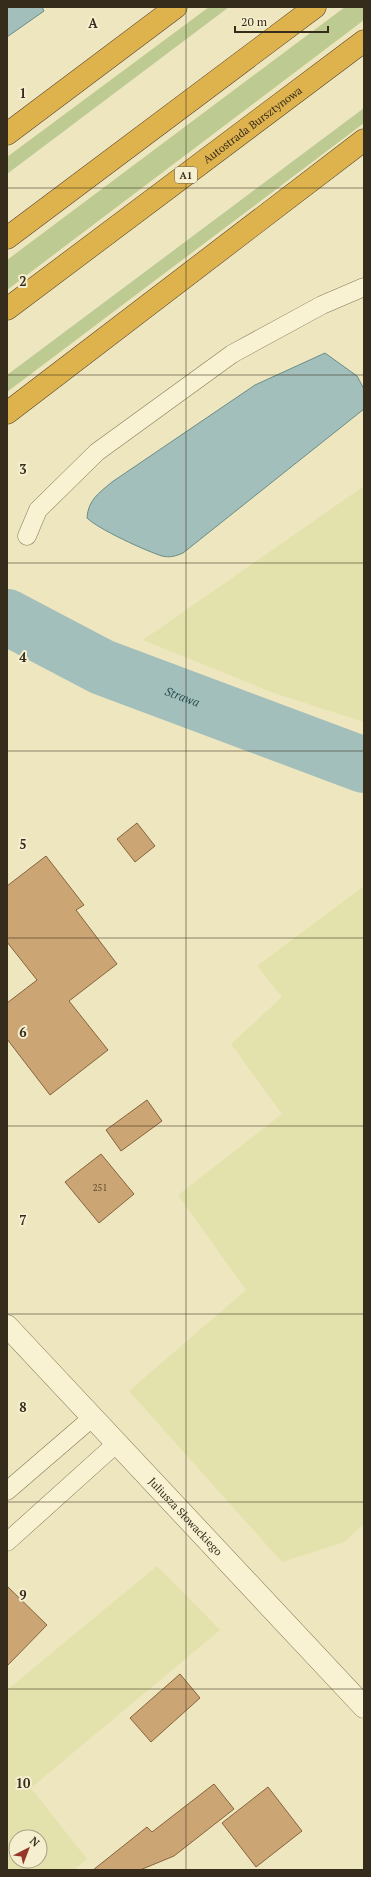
<svg xmlns="http://www.w3.org/2000/svg" width="371" height="1877" viewBox="0 0 371 1877" font-family="'PT Serif',serif">
<style>
.farmland{fill:#e3e2ad;fill-rule:evenodd}
.green{fill:#bdcb93}
.water{fill:#a2bfbb;stroke:#6a8d89}
.lines{fill:none;stroke-linecap:round;stroke-linejoin:round}
.river{stroke:#a2bfbb;stroke-width:56}
.building{fill:#cca575;stroke:#85643d}
.lane-casing{stroke:#867758;stroke-width:19}
.street-casing{stroke:#867758;stroke-width:23}
.highway-casing{stroke:#54442c;stroke-width:23}
.lane{stroke:#f9f2d2;stroke-width:18}
.street{stroke:#f9f2d2;stroke-width:22}
.highway{stroke:#deb34e;stroke-width:22}
.grid{fill:none;stroke:#362c1c;stroke-width:1;stroke-opacity:0.55}
.labels{text-anchor:middle;stroke-width:4;stroke-linejoin:round;paint-order:stroke}
.number-label{font-size:9px;fill:#5c4a32}
.shield{fill:#f5efcf;stroke:#6f6652;stroke-width:1}
.shield-label{font-size:10px;font-weight:bold;fill:#362c1c}
.street-label{font-size:11px;fill:#362c1c;stroke:#f5efcf}
.water-label{font-size:12px;font-style:italic;fill:#2b5255;stroke:#f5efcf}
.grid-label{font-size:13px;text-anchor:middle;font-weight:bold;fill:#362c1c;stroke:#f5efcf;stroke-width:4;stroke-linejoin:round;paint-order:stroke}
</style>
<rect width="100%" height="100%" fill="#eee6bf"/>
<path class="farmland" d="M364,486V722L274,693L143,640Z
M364,886V1524L344,1542L282,1562L129,1391L246,1290L178,1195L282,1114L231,1044L282,997L257,966Z
M157,1566L220,1630L31,1788L87,1859L74,1870H7V1690ZM16,1837H40V1861H16Z"/>
<path class="green" d="M209,7H229L7,174V157Z
M345,7H364V20L7,290V260Z
M364,108V123L7,392V375Z"/>
<path class="water" d="M7,7H42L44,11L7,37Z
M325,353L357,376L364,389V409L183,553C176,556 170,558 162,556C146,551 98,529 87,518C88,500 99,493 112,482L255,385Z"/>
<g class="lines">
<path class="river" id="s1" d="M7,617L102,667L364,765"/>
</g>
<path class="building" d="M137,823L155,846L135,862L117,839Z
M46,856L84,905L76,910L117,964L69,1001L108,1050L50,1095L7,1039V1003L37,980L7,942V886Z
M147,1100L162,1121L121,1151L106,1130Z
M101,1154L134,1194L99,1223L65,1182Z
M7,1586L47,1625L7,1666Z
M180,1674L200,1698L151,1742L130,1718Z
M214,1784L234,1809L174,1856L140,1870H93L147,1827L152,1832Z
M268,1787L302,1831L256,1867L222,1823Z"/>
<g class="lines">
<defs>
<path id="lane" d="M27,536L38,510L97,452L232,354L322,305L364,287
M7,1491L93,1417
M7,1542L117,1443"/>
<g id="street">
<path id="s2" d="M7,1326L364,1707"/>
</g>
<g id="highway">
<path d="M7,134L176,7"/>
<path d="M7,238L315,7"/>
<path id="s3" d="M7,309L364,41"/>
<path d="M7,413L364,140"/>
</g>
</defs>
<use href="#lane" class="lane-casing"/>
<use href="#street" class="street-casing"/>
<use href="#highway" class="highway-casing"/>
<use href="#lane" class="lane"/>
<use href="#street" class="street"/>
<use href="#highway" class="highway"/>
</g>
<path class="grid" d="M186,7V1870M7,188H364M7,375H364M7,563H364M7,751H364M7,938H364M7,1126H364M7,1314H364M7,1502H364M7,1689H364"/>
<g class="labels">
<g class="number-label">
<text x="100" y="1191">251</text>
</g>
<rect class="shield" x="175" y="167" width="22" height="16" rx="3"/>
<g class="shield-label">
<text x="186" y="179">A1</text>
</g>
<g class="street-label">
<text dy="4" stroke="none"><textPath href="#s3" startOffset="307">Autostrada Bursztynowa</textPath></text>
<text dy="4" stroke="none"><textPath href="#s2" startOffset="261">Juliusza Słowackiego</textPath></text>
</g>
<g class="water-label">
<text dy="4" stroke="none"><textPath href="#s1" startOffset="193">Strawa</textPath></text>
</g>
</g>
<g class="grid-label">
<text x="93" y="28">A</text>
<text x="23" y="98">1</text>
<text x="23" y="286">2</text>
<text x="23" y="474">3</text>
<text x="23" y="662">4</text>
<text x="23" y="849">5</text>
<text x="23" y="1037">6</text>
<text x="23" y="1225">7</text>
<text x="23" y="1412">8</text>
<text x="23" y="1600">9</text>
<text x="23" y="1788">10</text>
</g>
<rect width="371" height="1877" fill="none" stroke="#362c1c" stroke-width="16"/>
<g transform="translate(28 1849) rotate(42)"><circle r="19" fill="#f5efcf" stroke="#a9a187"/>
<path d="M0-3L7 15L0 10L-7 15Z" fill="#953628"/>
<text y="-6" font-size="11" font-weight="bold" text-anchor="middle" fill="#362c1c">N</text>
</g>
<path d="M235 26v6h93v-6" fill="none" stroke="#362c1c" stroke-width="2"/>
<text x="241" y="26" font-size="12" fill="#362c1c" stroke="#f5efcf" stroke-width="3" paint-order="stroke">20 m</text>
</svg>
